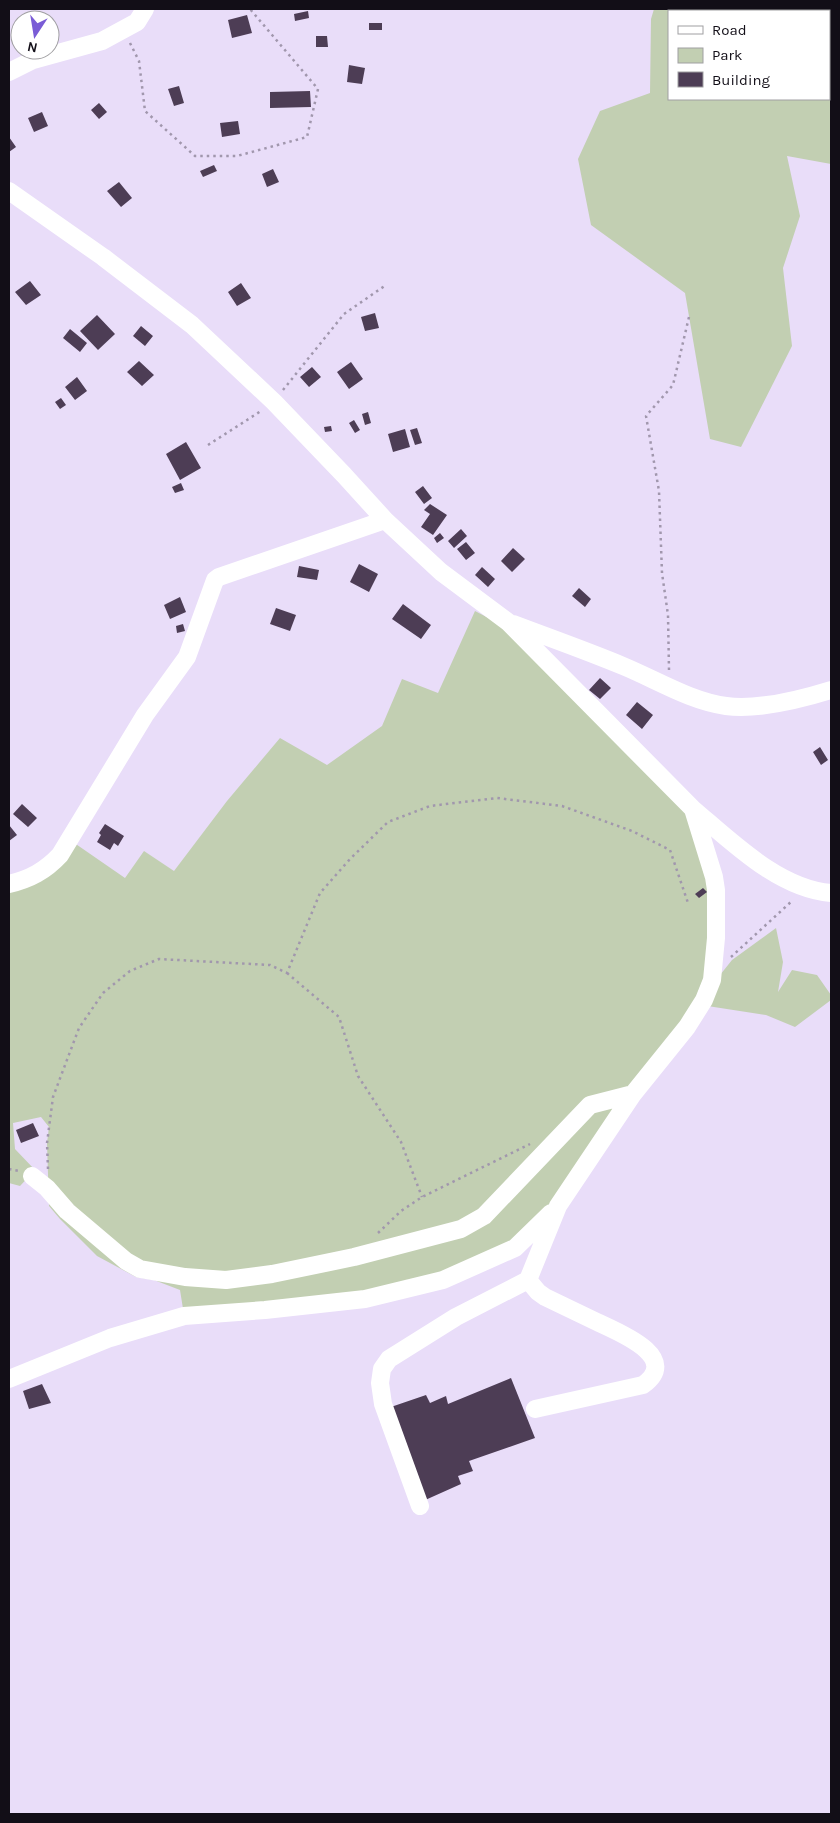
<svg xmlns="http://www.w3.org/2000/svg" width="840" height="1823" viewBox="0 0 840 1823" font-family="Karla,sans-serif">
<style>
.green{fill:#c2cfb2;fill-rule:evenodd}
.building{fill:#4d3d55}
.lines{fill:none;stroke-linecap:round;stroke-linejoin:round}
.path{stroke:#a197ad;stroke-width:2.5;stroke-dasharray:2.5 4;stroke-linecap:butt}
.minor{stroke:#fff;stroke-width:18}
</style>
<rect width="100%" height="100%" fill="#e9ddf9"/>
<path class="green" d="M654,9H831V164L787,156L800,216L783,268L792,346L741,447L710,439L685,293L591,225L578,159L600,111L650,93L651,19ZM829,11V99H669V11Z
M475,611L502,625L685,809L712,877L711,926L704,977L690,1013L568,1186L516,1246L366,1298L184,1315L180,1290L154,1280L136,1277L97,1256L60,1219L49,1206L47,1143L49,1127L41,1117L13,1123L15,1149L35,1170L20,1186L9,1183V878L40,868L70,840L125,878L144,851L174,871L227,801L280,738L327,765L382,726L402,679L438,693Z
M776,928L783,962L778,992L792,970L817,975L831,995V1000L795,1027L766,1015L701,1005L712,985L732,960Z"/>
<path class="building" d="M308,11L309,18L295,21L294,14Z
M247,15L252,33L232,38L228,20Z
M369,23H382V30H369Z
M316,36H327L328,47H316Z
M349,65L365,68L362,84L347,82Z
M179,86L184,103L174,106L168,89Z
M310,91L311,107L270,108V92Z
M99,103L107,112L99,119L91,110Z
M42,112L48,126L34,132L28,118Z
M238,121L240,134L222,137L220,123Z
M9,137L16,147L9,152Z
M214,165L217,171L203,177L200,171Z
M273,169L279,182L267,187L262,174Z
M119,182L132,198L121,207L107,191Z
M30,281L41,295L26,305L15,292Z
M241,283L251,298L237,306L228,292Z
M375,313L379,328L365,331L361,317Z
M97,315L115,334L98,350L80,331Z
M141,326L153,336L145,346L133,336Z
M70,329L87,343L80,352L63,338Z
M139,361L154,375L142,386L127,372Z
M351,362L363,379L349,389L337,372Z
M312,367L321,377L309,387L300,377Z
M77,377L87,391L75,400L65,387Z
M61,398L66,405L60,409L55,402Z
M368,412L371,423L365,425L362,414Z
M354,420L360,430L355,433L349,423Z
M331,426L332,431L325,432L324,427Z
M417,428L422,443L415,445L410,430Z
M405,429L410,447L393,452L388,434Z
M186,442L201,468L180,480L166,454Z
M181,483L184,490L175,493L172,487Z
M423,486L432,498L424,504L415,492Z
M430,504L447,515L433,535L421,527L430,514L424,510Z
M461,529L467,536L454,548L448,541Z
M440,533L444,538L437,543L434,538Z
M466,542L475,553L466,560L457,549Z
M513,548L525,559L512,572L501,561Z
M359,564L378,574L369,592L350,582Z
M299,566L319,570L317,580L297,577Z
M482,567L495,579L488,587L475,575Z
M579,588L591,599L585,607L572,596Z
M180,597L186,612L170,619L164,605Z
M403,604L431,625L421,639L392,619Z
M276,608L296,615L290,631L270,624Z
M183,624L185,631L177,633L176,626Z
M600,678L611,688L600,699L589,690Z
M637,702L653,715L642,729L626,715Z
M820,747L828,760L821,765L813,752Z
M22,804L37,818L28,827L13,814Z
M105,824L124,836L118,846L114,843L110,850L97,842L101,835L99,833Z
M9,825L17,835L9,841Z
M703,888L707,892L699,898L695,894Z
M33,1123L39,1136L21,1143L16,1130Z
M511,1378L535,1438L469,1461L473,1471L458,1476L461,1484L423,1501L388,1408L426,1395L430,1403L446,1396L448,1404Z
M42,1384L51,1403L29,1409L23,1391Z"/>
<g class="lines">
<path class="path" d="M130,43L139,61L145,111L195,156H237L307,137L318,89L250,9
M283,390L344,314L386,285
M208,445L261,411
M669,670L668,615L662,573L659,491L646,416L673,385L689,317
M731,957L793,900
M287,973L339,1017L358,1076L401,1142L422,1197
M9,1169L19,1171
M48,1169L47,1143L53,1097L79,1028L103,993L130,971L159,959L270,965L287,973L320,893L350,859L388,822L430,806L497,798L562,806L632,831L670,850L688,903
M378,1233L401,1211L422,1197L530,1144"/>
<path class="minor" d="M9,72L33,60L102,41L137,22L145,9
M9,191L103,257L192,325L274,402L344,475L385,520L441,572L508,622L693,809L714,877L716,890V938L712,980L704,1000L687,1027L633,1094L558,1206L528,1280
M513,624C550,638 587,651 623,666C657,680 690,701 726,706C757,710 802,699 831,690
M693,809C732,842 779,889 831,893
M9,884C30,879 45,871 60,855L145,715L187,657L215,580L219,577L385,520
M32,1176L47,1188L67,1211L126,1261L140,1269L185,1277L226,1280L272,1274L354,1257L461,1229L484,1216L590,1105L633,1094
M9,1379L110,1338L184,1316L265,1310L365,1299L443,1280L515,1248L551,1213
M420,1506L383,1404L380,1383L382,1369L389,1359L456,1317L528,1280L538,1292L545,1297C562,1305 580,1314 597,1322C618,1332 682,1357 643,1385L535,1409"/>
</g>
<rect width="840" height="1823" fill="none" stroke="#120e17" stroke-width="20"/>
<rect x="668" y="10" width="162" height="90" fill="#ffffff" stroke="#a09fa2"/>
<rect x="678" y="26" width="25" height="8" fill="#ffffff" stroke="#a09fa2"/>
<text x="712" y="35" font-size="15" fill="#120e17">Road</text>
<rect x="678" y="48" width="25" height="15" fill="#c2cfb2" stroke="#a09fa2"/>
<text x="712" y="60" font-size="15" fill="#120e17">Park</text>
<rect x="678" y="72" width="25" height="15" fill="#4d3d55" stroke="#a09fa2"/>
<text x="712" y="85" font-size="15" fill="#120e17">Building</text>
<g transform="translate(35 35) rotate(192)"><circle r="24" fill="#ffffff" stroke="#a09fa2"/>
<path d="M0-4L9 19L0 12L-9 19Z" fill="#7a5cd6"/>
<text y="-8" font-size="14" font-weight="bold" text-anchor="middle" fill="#120e17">N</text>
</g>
</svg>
